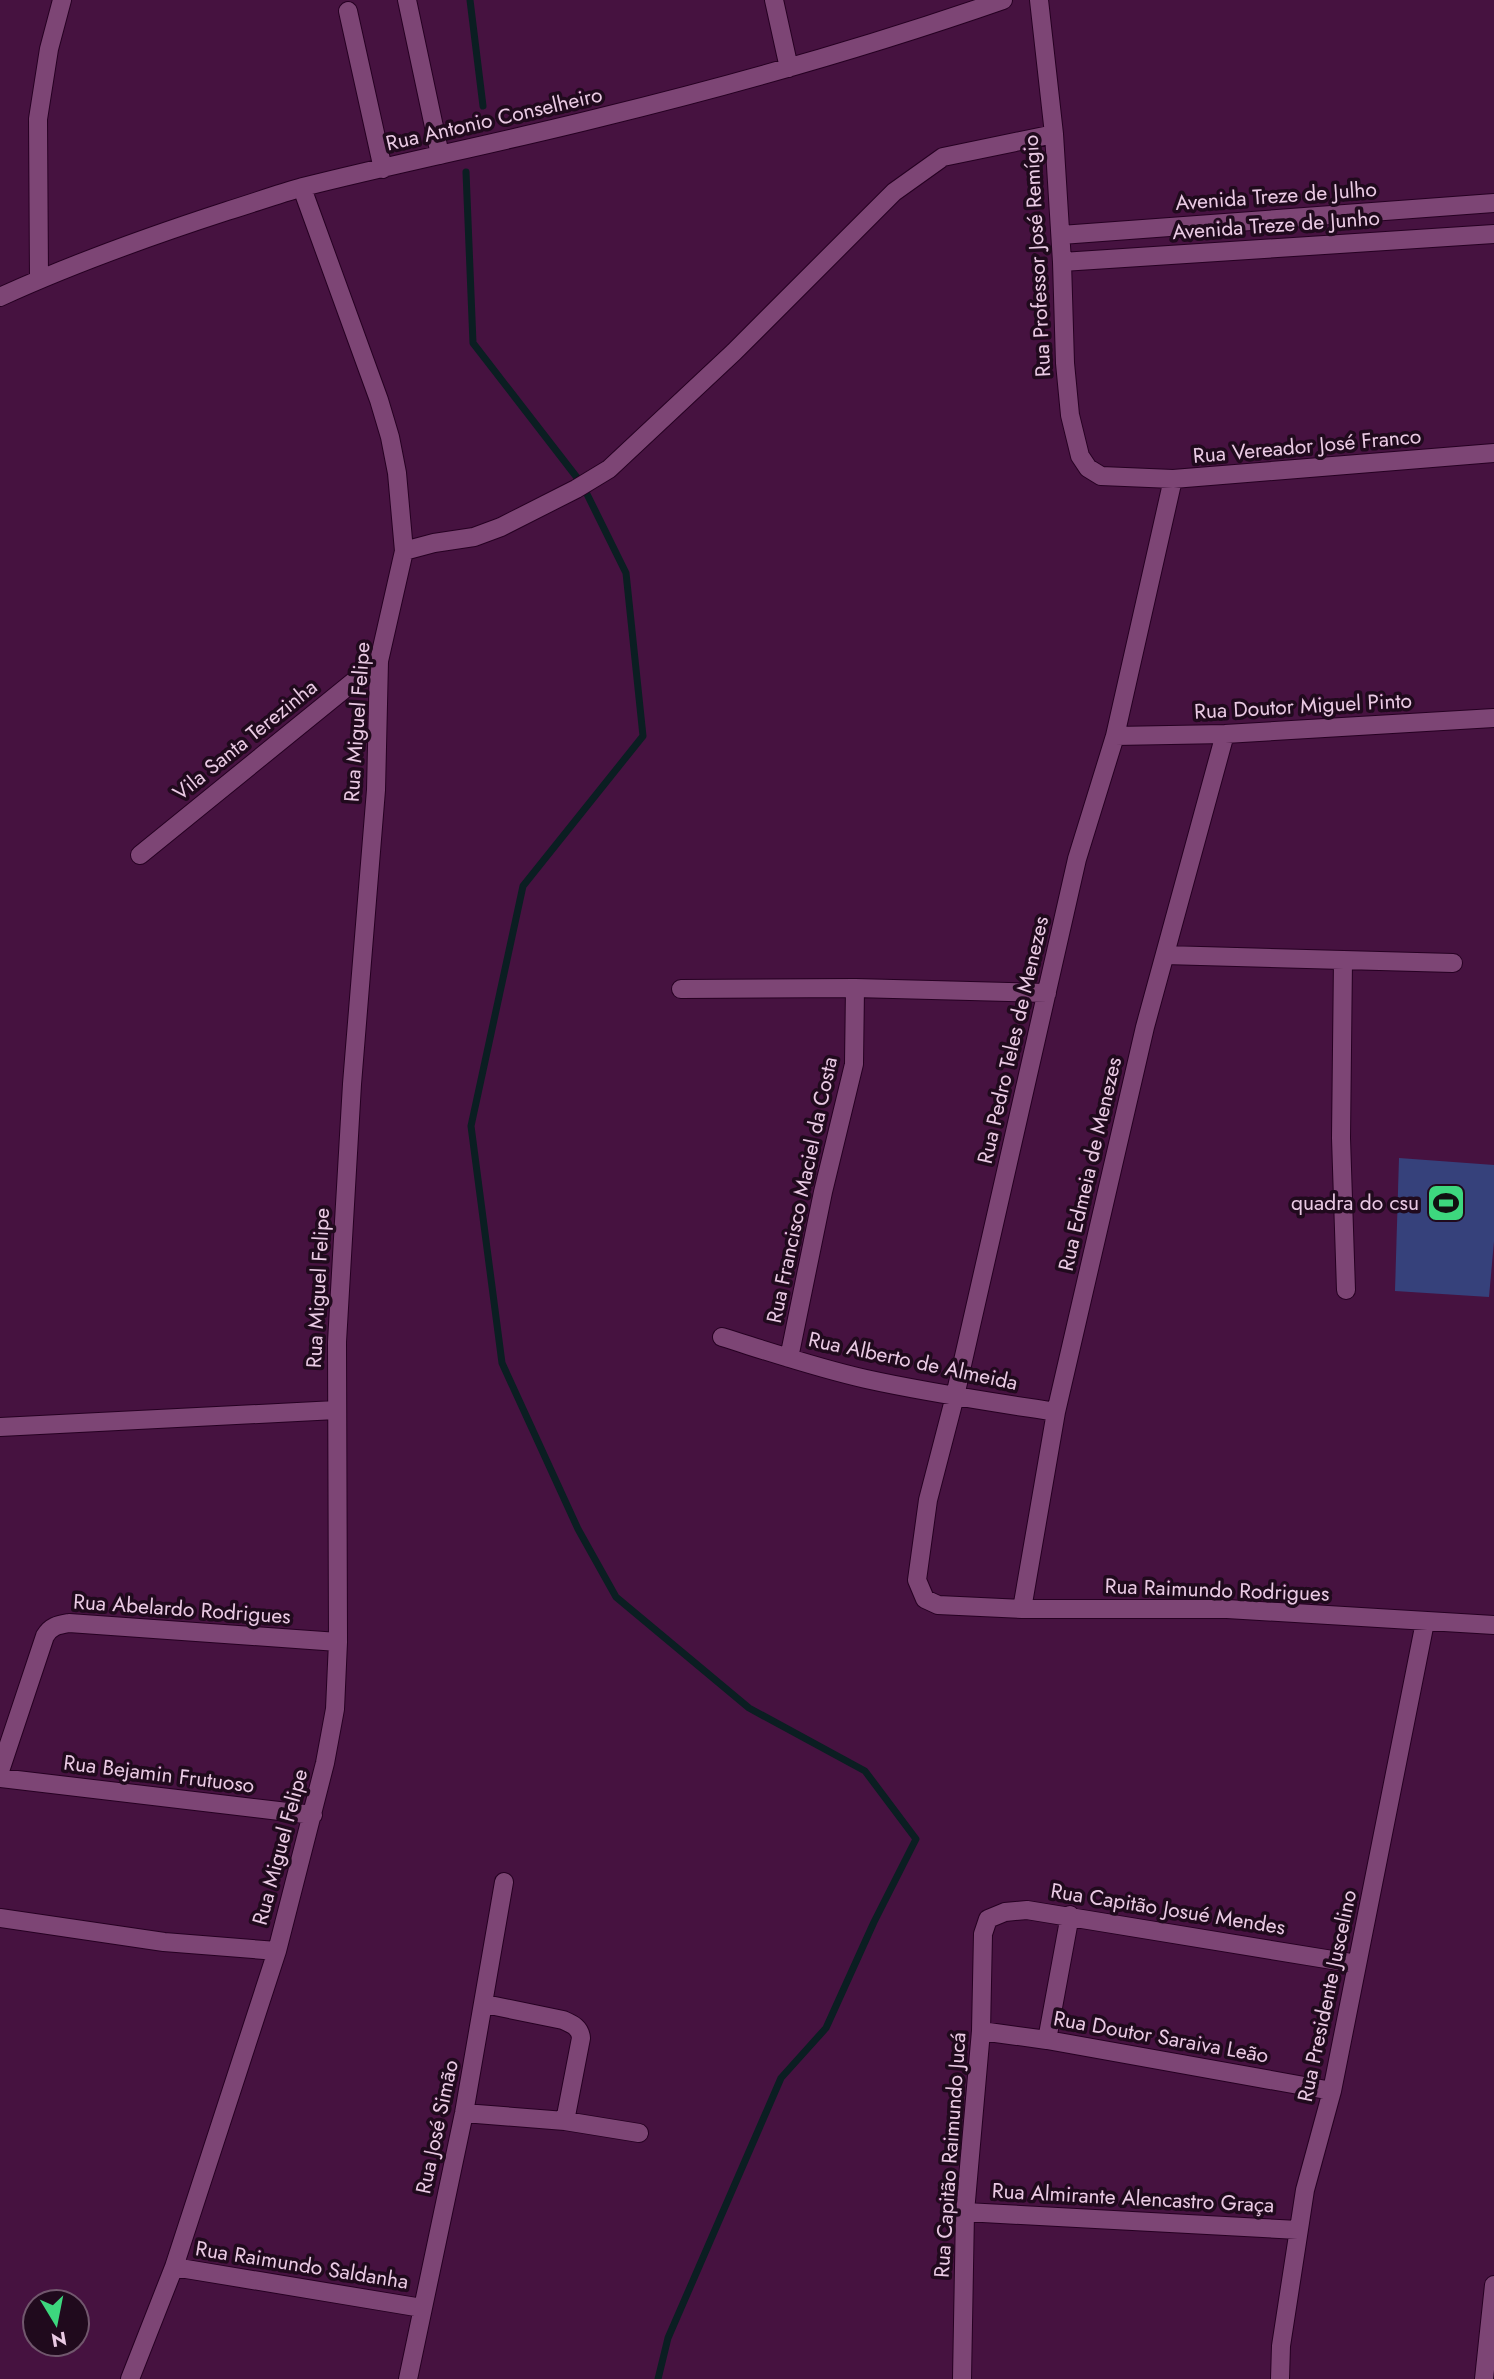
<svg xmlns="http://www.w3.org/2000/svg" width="1494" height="2379" viewBox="0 0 1494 2379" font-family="Jost,sans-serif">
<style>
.park{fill:#36417b}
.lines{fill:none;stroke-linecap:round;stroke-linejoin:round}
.stream{stroke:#0b1e22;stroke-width:7}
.minor-casing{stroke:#260122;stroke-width:20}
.minor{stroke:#7d4575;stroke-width:18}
.labels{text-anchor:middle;stroke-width:7;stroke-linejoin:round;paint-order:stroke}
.street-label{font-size:21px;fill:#eacae4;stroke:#200a1d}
.poi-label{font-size:21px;fill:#eacae4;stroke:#200a1d;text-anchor:end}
</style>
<rect width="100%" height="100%" fill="#461240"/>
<path class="park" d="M1399,1158L1494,1165V1241L1489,1297L1395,1291Z"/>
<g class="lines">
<path class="stream" d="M470,0L483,106
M466,172L473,343L582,484L626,573L643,736L523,886L471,1126L502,1363L578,1529L616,1597L749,1708L865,1771L916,1839L874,1922L826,2028L781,2078L668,2338L658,2379"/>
<defs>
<path id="minor" d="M407,0L440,155
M774,0L789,68
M1039,0L1054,134L1062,262L1065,363L1070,415L1080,456L1088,468L1101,476L1173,479L1494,453
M348,11L383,169
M1061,235L1494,203
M1062,262L1494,234
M39,279L38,119L49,49L62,0
M0,297C74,263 150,236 227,211C253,203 278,194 303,187C402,162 503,142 602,117C737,84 871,46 1003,0
M1173,479L1115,736L1077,859L955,1396L928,1500L917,1580L925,1599L938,1605L1022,1609H1227L1494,1625
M404,551L434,543L474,537L501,527L576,489L609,469L734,352L894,192L943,157L1054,134
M1115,736L1225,734L1494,718
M140,855L379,661
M1165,955L1453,963
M1343,960L1341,1138L1346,1290
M681,989L855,988L1047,993
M722,1337C770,1352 817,1368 866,1379C929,1393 992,1402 1056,1412
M789,1358L823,1192L854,1064L855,988
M0,1427L336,1410
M1022,1609L1056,1412L1145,1027L1225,734
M0,1771L45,1636C51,1626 58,1625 69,1623L338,1642
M0,1778L313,1815
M0,1918L164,1942L277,1951
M485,2004L563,2020C572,2024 580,2027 581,2038L565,2121
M981,2031L1047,2040L1332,2091
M1047,2040L1070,1915
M464,2113L565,2121L639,2133
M965,2212L1298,2230
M174,2267L422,2308
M130,2379L174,2267L277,1951L325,1763L335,1709L338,1642L337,1342L352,1084L376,790L379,661L404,551L397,473L390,437L379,400L302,188
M408,2379L464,2113L504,1882
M962,2379L965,2212L981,2031L983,1934L988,1919L1005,1912L1027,1910L1357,1964
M1280,2379L1281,2346L1305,2190L1332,2091L1425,1622
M1484,2379L1494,2285"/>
</defs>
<use href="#minor" class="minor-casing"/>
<use href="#minor" class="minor"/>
</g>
<defs>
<symbol id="stadium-square" viewBox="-11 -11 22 22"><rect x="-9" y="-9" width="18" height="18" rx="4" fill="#3dd77e" stroke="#200a1d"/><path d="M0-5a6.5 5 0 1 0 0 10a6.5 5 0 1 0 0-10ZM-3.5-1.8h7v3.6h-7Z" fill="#111"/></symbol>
</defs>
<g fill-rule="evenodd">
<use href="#stadium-square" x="1424" y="1181" width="44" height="44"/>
</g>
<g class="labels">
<g class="street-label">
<text transform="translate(494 119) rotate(-13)" y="7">Rua Antonio Conselheiro</text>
<text transform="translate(1276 196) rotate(-4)" y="7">Avenida Treze de Julho</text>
<text transform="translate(1276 225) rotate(-4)" y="7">Avenida Treze de Junho</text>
<text transform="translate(1037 256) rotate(-93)" y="7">Rua Professor José Remígio</text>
<text transform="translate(1307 446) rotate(-5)" y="7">Rua Vereador José Franco</text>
<text transform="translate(1303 706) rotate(-3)" y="7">Rua Doutor Miguel Pinto</text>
<text transform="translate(357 722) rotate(-86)" y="7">Rua Miguel Felipe</text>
<text transform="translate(245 740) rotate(-39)" y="7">Vila Santa Terezinha</text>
<text transform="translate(1013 1040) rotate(-77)" y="7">Rua Pedro Teles de Menezes</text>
<text transform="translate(1090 1164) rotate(-77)" y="7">Rua Edmeia de Menezes</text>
<text transform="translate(802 1190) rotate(-78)" y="7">Rua Francisco Maciel da Costa</text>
<text transform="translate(318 1288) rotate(-87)" y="7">Rua Miguel Felipe</text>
<text transform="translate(913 1361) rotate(12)" y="7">Rua Alberto de Almeida</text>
<text transform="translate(1217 1590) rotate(2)" y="7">Rua Raimundo Rodrigues</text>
<text transform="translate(182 1609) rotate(4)" y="7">Rua Abelardo Rodrigues</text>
<text transform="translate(159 1774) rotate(7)" y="7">Rua Bejamin Frutuoso</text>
<text transform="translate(280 1847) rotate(-75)" y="7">Rua Miguel Felipe</text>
<text transform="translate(1168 1909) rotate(9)" y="7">Rua Capitão Josué Mendes</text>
<text transform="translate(1327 1996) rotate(-78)" y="7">Rua Presidente Juscelino</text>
<text transform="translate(1161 2037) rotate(10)" y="7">Rua Doutor Saraiva Leão</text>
<text transform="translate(437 2127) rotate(-78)" y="7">Rua José Simão</text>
<text transform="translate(950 2155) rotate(-86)" y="7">Rua Capitão Raimundo Jucá</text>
<text transform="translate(1133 2198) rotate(3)" y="7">Rua Almirante Alencastro Graça</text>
<text transform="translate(302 2265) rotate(9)" y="7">Rua Raimundo Saldanha</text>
</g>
<g class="poi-label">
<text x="1419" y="1210">quadra do csu</text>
</g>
</g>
<g transform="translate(56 2323) rotate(170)"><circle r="33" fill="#200a1d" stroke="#71576d" stroke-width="2"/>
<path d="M0-5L12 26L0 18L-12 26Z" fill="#3dd77e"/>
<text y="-10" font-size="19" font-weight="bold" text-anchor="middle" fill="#eacae4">N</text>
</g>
</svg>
